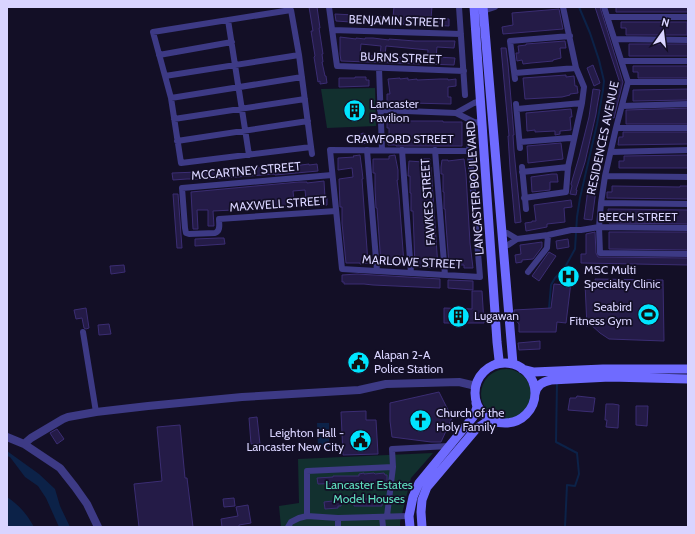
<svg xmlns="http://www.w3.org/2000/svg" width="695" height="534" viewBox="0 0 695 534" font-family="Cabin,sans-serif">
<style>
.green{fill:#12302f}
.water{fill:#0c2248}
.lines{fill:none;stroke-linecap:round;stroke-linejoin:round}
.stream{stroke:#0c2248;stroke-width:2}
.building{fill:#241b47;stroke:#3b2d73;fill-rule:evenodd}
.minor{stroke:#3d3a85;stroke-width:6}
.tertiary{stroke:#3d3a85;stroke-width:8}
.secondary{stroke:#6f6bff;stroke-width:9}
.labels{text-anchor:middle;stroke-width:3.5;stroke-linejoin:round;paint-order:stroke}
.street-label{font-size:12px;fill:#d9d4ff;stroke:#130f26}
.poi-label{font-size:12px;fill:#d9d4ff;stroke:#130f26;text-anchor:start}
.park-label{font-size:12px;fill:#5fe0c0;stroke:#130f26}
</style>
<rect width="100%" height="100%" fill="#130f26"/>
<path class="green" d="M375,88L376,126L327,128L321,89Z
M481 394a25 25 0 1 1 50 0a25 25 0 1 1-50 0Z
M433,453L411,478L400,522V527H281L279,506L299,503L298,459Z"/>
<path class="water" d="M317,423H329V447H318Z
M7,451L39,474L55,489L60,506L70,527H59L46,498L38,486L25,477L10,457L7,456Z
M7,497C19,505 27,514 34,527H7Z"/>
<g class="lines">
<path class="stream" d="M549,308L551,285L555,278L564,269L575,249L577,217L580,198L597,124L603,90L604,81L599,60L590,33L579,7
M557,382L556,442L577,453L579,474L575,486L567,485L565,527"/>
</g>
<path class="building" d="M309,7H317L320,28H319L323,54H322L323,62H322L325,76H326L327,83L320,84V81L318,82L314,57L315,56L311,31H313Z
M394,7H432L431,18L449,19V26L415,24H390L365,22V23L336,21L335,14L393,17Z
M595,7H600L623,82L614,118L610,117L619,80Z
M616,7H688V12H616Z
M559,9L563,29L503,34L502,27L513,25L512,13Z
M621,22H687V35H626V28H621Z
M340,37L356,39V38L365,39V38H373L389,40V39L415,41H455L454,48L437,47L436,57L455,58L454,65L427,64L428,50L386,46L385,56L421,59L420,64L341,61L340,54ZM361,44L381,46L380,56L373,55V56L360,55Z
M565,41L566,48H560L561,58L553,60V61L531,63L523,64L522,60L517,61L516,53H519L518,46L526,45V44Z
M629,44H688V56H629Z
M501,48H506L508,64L514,135H513L514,151L521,222L515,223L510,168L508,136H509Z
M593,65L600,83L594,86L587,68Z
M633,66H688V78H638V72H633Z
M566,75V77L574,76L575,86H577L578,93L570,94V95L562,97L525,99L523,78Z
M355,77H366V80H369V86L339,87V78H355Z
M400,78V79L408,78V80L417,79V80L440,79H448V80L456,79V86L448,87V97H451V104L411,103H387V94H390L388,79Z
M593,89L600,90L597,107L596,114L585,162L576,190H577L576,195L570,194L572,186L571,184L579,157L589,117Z
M688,89V100L633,101V90Z
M348 111a7 7 0 1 1 14 0a7 7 0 1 1-14 0Z
M688,108V124H626V110Z
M571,109L572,117H570L571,130L560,131V134L555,135V131L535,132V130L527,131L526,113Z
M387,121H443V122H462V146H396V145H388V138H389V128H387Z
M623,132H688V144L618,145L619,137H623Z
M363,133L367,135L368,139L366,143L362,144L358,143L356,138L359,135Z
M561,143L563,159L528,163L527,146Z
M360,155L362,170L363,179H362L368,263L360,264V263H346L342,223V207H340L339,179L353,177L352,168L338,170V158L354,157L353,156Z
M395,155L398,170V180H397L399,196L404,264H381L377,208H376L375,188V173H373V159H389V156Z
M688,155V168H619V161H624V156Z
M423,159H430V167H431L438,267L430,268L429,267H415L413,211H411V193H410V176H408L409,161L423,162Z
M464,159L466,174L470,243L473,268H464V265H449L446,225L445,209H444V192H443V174H441V167L442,160H448V161Z
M309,164V165L317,164L318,171L275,175V174L211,179H187L173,180L172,173L198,172V173L206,172L268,167V168L293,165V166Z
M552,174H557L558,182H550V190L532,192L531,177Z
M324,181L325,198H327V205L300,207V206L253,210V209L213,211L214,226H208V210H197L198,229H193L191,192L299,182H307V183ZM305,190L306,200L294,201L293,191Z
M612,186L680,187V186H688V199L607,198V192H612Z
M588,189L596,190L592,220L584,219Z
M173,194H178L182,248H177Z
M571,200L572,207L564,208L565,222L547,224V227L526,231L525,223L532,222V221H536L534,205Z
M608,209L688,210V224L609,223Z
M595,232L596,253L598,257L688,258V265L581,263V254H586V234Z
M609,232H688V250L609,249Z
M219,238H224L225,244L195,246V239Z
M568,239L569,247L557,249L556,241Z
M542,242V247L533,259L522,260V262L516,263L515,255L521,254L520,245Z
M549,252L556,256L539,281L532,276Z
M124,265L125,272L111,274L110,266Z
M357,274L440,279V288L373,285L364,284H344V282H342V275Z
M566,274H572L566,323L557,322L556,332H519V324L515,319L514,310L551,308L554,284L565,285Z
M595,279L663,280L664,341L609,339L600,333L590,324L587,327L585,283H596Z
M448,280L473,281V290L448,288Z
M472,291H482L484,323H444V308L472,309Z
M86,308L89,328L86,329L84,328L82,318L76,319L74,310Z
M109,324L111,334L99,335L98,325Z
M540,341V349L519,350L518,343Z
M363,356L364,368H354V357Z
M439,392L452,418L441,442H431L392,437L390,421V403Z
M577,396L595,398L593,412L568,410L570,398H576Z
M606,404H613L619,405L618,428L606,427L607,420H605Z
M636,406H648L647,426L636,425Z
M366,411V420H376L378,454L343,455L341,412Z
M257,417L260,444H251L249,418Z
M180,425L185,478H187L193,527H139L134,484L162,481L157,427Z
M57,429L64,439L57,444L50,433Z
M364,473V474L374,473L375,474L384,473L385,475H387V482L380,483V482L370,483V482L318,484L317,478L333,477V476H359V474Z
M234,498L235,506L224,507L223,499Z
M354,499H382V506H354Z
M341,500V506H338V508L325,509L324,502Z
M248,505L251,523L239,525V527H222L221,519L238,516L236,507Z"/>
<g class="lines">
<path class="minor" d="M329,7L337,66L464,71
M459,7L465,95
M604,7L628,82L616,128L605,176L601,203L599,227L600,253L688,254
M483,11L495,7
M608,17H688
M228,20L249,155
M332,30L461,34
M615,39L688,40
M159,55L232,42
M622,61H688
M379,68L382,150
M515,73L576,68
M165,76L299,55
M515,79L510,41L570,36
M628,82H688
M171,98L302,77
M516,104L520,148
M622,106L688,104
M517,109L582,103
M380,110L456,113L474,122L482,123
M456,113L474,103L481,101
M174,119L305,99
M616,128H688
M177,141L308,121
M520,142L570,138L574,139
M469,143L480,277L342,269L330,150L470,151
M311,147L181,163L171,98L153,32L291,10L299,55L311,147L312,154
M367,150L377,271
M402,150L411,273
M435,150L445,275
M611,152L688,150
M522,167L526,209
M522,172L568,167
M332,175L182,188L185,228L186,233L189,234L215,233C221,231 219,224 219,219L336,211
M605,176L688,177
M524,198L566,192L568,167L582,103L584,87L576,68L563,7
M601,203L688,204
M501,232L507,233L517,239L508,245L503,246
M517,239L548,235L571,230H581L599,227L688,228
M528,272L547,248L548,235
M83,332L96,412
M307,516V471L393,467
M387,516L393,467L392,449L449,446
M382,517L383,527
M338,518V527
M288,527L291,522L299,518L307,516L338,518L409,516"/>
<path class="tertiary" d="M7,437L24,444L60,468L75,487L87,504L98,527
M24,444L31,438L63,419L68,417L96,412L148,406L242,397L359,390L386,384L459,382L476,386"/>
<path class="secondary" d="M474,7L497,342L499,360L498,363L494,365
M483,7L513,364
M475 393a30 30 0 1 1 60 0a30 30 0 1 1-60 0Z
M522,369L534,372L603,369H688
M535,394C537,385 542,382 551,380L610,377L688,379
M410,527L409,516L413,497L419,483L474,416L477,407L476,403
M422,527L421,512L422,500L427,487L476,429L488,421H494"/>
</g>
<defs>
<symbol id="building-disc" viewBox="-11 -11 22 22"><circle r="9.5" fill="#00e5ff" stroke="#130f26"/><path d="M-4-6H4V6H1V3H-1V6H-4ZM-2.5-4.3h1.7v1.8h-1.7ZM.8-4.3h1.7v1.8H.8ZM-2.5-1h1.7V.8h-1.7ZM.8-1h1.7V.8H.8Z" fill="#111"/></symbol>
<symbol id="hospital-disc" viewBox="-11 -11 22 22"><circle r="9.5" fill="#00e5ff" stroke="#130f26"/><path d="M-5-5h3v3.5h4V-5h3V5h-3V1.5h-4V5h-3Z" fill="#111"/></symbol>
<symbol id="stadium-disc" viewBox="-11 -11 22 22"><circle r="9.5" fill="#00e5ff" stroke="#130f26"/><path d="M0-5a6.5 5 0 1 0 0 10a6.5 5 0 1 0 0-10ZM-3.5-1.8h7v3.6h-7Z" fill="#111"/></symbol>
<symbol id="civic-disc" viewBox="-11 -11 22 22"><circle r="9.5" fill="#00e5ff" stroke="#130f26"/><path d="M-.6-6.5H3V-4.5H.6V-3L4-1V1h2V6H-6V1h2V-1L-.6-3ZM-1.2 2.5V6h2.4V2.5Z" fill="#111"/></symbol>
<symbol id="church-disc" viewBox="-11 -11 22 22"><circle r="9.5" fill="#00e5ff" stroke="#130f26"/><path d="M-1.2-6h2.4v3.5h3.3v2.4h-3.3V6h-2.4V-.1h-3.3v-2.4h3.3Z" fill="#111"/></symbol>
</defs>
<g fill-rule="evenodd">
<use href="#building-disc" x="342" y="98" width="25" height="25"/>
<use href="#hospital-disc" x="556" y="264" width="25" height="25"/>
<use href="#stadium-disc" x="636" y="302" width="25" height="25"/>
<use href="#building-disc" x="446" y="304" width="25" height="25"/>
<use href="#civic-disc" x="346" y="350" width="25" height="25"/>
<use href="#church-disc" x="408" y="408" width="25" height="25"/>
<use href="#civic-disc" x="348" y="428" width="25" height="25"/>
</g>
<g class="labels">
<g class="street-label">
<text transform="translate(397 21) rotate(2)" y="4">BENJAMIN STREET</text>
<text transform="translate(401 58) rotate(2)" y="4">BURNS STREET</text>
<text transform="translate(603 138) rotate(-78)" y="4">RESIDENCES AVENUE</text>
<text x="400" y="143">CRAWFORD STREET</text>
<text transform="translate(246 171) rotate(-5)" y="4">MCCARTNEY STREET</text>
<text transform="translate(475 188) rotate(-94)" y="4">LANCASTER BOULEVARD</text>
<text transform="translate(428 202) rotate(-94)" y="4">FAWKES STREET</text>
<text transform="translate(278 204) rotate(-4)" y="4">MAXWELL STREET</text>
<text x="638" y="221">BEECH STREET</text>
<text transform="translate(412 262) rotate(3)" y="4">MARLOWE STREET</text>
</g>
<g class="poi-label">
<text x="370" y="108">Lancaster<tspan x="370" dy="14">Pavilion</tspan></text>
<text x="584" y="274">MSC Multi<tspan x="584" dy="14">Specialty Clinic</tspan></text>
<text x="632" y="311" text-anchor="end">Seabird<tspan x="632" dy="14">Fitness Gym</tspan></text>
<text x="474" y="320">Lugawan</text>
<text x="374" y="359">Alapan 2-A<tspan x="374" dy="14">Police Station</tspan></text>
<text x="436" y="417">Church of the<tspan x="436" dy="14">Holy Family</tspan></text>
<text x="344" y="437" text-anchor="end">Leighton Hall -<tspan x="344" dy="14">Lancaster New City</tspan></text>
</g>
<g class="park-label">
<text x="369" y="489">Lancaster Estates<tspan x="369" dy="14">Model Houses</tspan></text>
</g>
</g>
<rect width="695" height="534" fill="none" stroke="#d9d4ff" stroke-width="16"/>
<g transform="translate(663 32) rotate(14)" stroke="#130f26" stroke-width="3" paint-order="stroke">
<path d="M0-3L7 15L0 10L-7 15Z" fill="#d9d4ff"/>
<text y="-6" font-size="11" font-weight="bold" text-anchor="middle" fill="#d9d4ff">N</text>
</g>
</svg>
